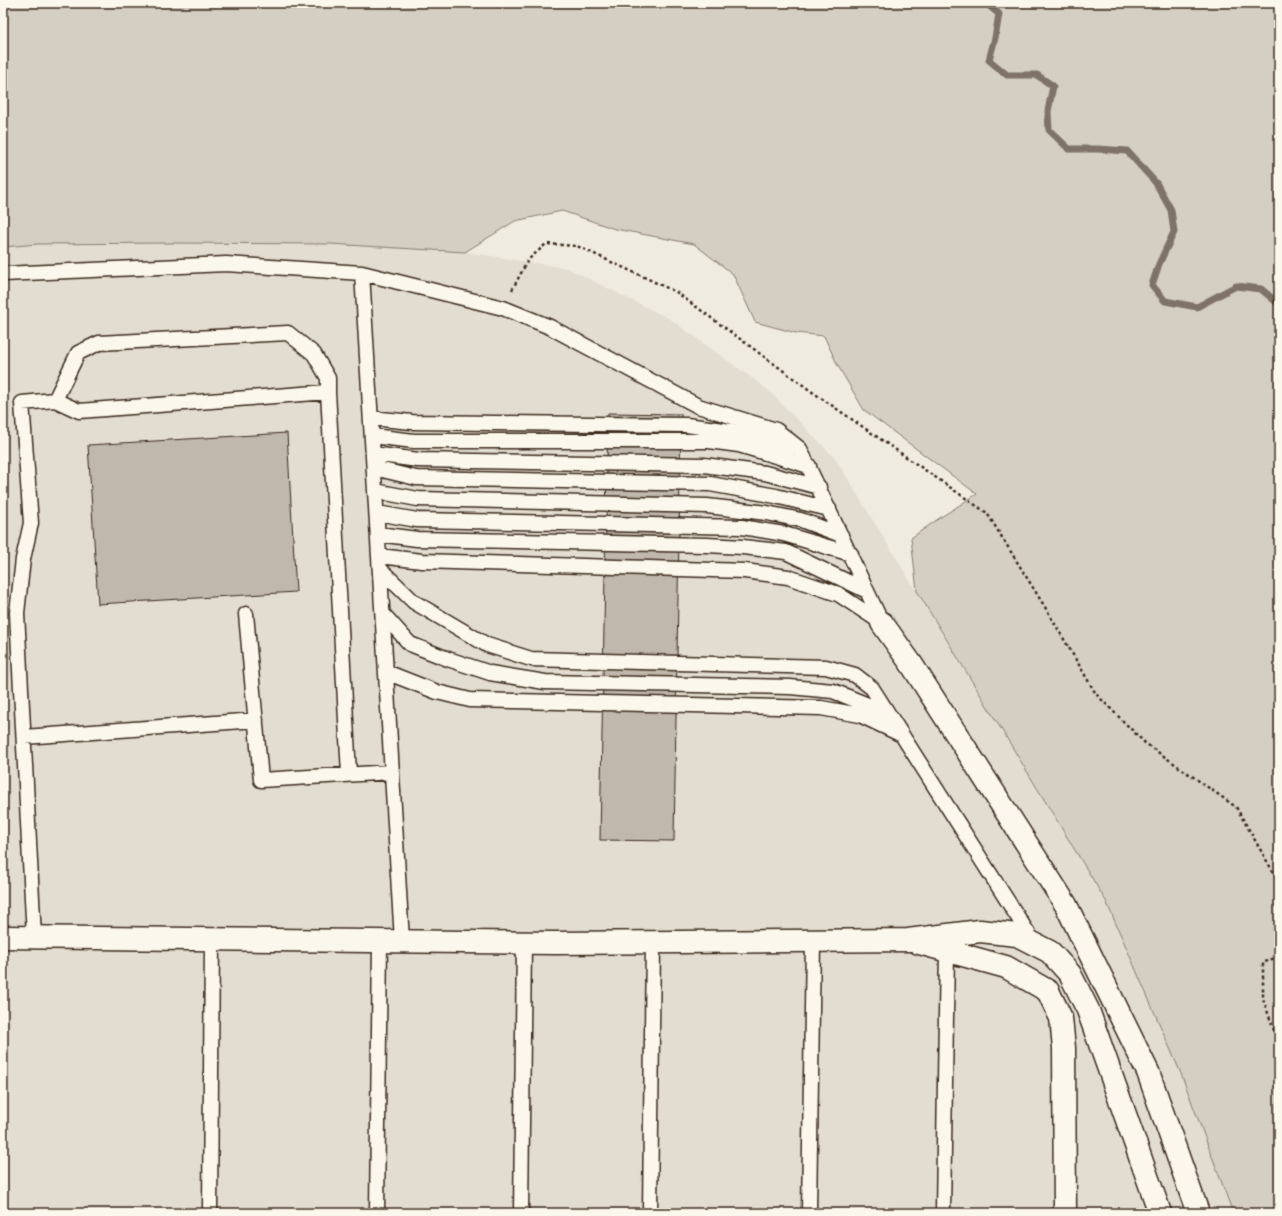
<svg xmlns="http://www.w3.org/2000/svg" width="1282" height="1216" viewBox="0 0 1282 1216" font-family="'Indie Flower',sans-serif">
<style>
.built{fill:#e2dcd1}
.green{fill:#d5cec3;stroke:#887c70}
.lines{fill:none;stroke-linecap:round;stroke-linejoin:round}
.stream{stroke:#7f7367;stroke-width:7}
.building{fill:#c0b8ad;stroke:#3b2a1e}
.service-casing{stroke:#3b2a1e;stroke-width:17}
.minor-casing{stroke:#3b2a1e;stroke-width:25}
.path{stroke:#3b2a1e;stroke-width:2.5;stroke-dasharray:3 3;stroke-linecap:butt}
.service{stroke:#fbf7ec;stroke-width:14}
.minor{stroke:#fbf7ec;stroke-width:22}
</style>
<rect width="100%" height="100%" fill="#f0ebe0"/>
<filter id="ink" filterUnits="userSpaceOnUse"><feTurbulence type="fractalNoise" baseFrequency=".025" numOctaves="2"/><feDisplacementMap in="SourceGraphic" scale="8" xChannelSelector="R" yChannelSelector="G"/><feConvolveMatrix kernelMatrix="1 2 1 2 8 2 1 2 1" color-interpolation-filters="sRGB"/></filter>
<g filter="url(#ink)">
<path class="built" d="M171,243L330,244L465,252L567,268L670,319L767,389L835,458L1106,901L1182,1076L1233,1213H3V247L38,244Z"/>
<path class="green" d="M3,3H1279V1213H1233L1182,1076L1106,901L917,591L911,538L941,517L977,494L864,410L838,366L824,336L796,333L755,322L733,274L694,244L615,229L562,211L515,221L465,252L330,244L171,243L38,244L3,247Z"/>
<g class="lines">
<path class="stream" d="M986,3L999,14L995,38L989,60L1007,75H1037L1053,86L1048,111L1049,130L1069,149H1098L1127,151L1156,183L1171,210L1174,232L1159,264L1152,285L1165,301L1197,307L1236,286L1261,289L1279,304"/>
</g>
<path class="building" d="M608,413L681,414L674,841L600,840Z
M287,433L296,592L98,604L88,445Z"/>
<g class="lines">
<defs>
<path id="service" d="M362,273L402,941
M3,274L226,264L362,273L503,308L550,327L698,406L776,430L800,449L882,623
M328,392L79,411L55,400L78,353L99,343L288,333L314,354L328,378V392L349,774
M371,418L412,422L686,425L739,432L794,447
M372,436L414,441H709L739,445L809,466
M373,454L418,460L704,465L765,473L819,487
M374,468L416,478L710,484L776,496L829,509
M375,491L418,499L707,506L767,513L801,520L841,535
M377,513L417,520L742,527L784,534L851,554
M378,534L417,539L707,545L743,547L786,552L867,591
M379,556L422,561L745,571L788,577L838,594L882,623
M380,569L414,602L487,645L531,659L826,667L855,675L872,688L1033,941
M246,614L261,780L392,772
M383,614L410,644L448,659L490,673L545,682L790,687L833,691L888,713
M386,672L437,692L470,700L821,708L860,715L902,735
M24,737L256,720
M34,937L17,613L23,559L31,523L22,403L55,400
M210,1213L212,939
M377,1213L380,941
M521,1213L524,943
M650,1213L653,942
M809,1213L813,941
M943,1213L947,951"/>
<path id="minor" d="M882,623L912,665L1066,905L1148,1072L1198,1213
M3,937L556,943L908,940L980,931L1017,935L1050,952L1070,974L1088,1010L1160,1213
M919,943L1006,967L1048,991L1061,1018L1064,1048L1065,1213"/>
</defs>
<use href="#service" class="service-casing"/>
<use href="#minor" class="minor-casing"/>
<path class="path" d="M512,290L528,260L546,244L577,246L676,292L811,391L987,513L1048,612L1096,694L1145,743L1236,807L1276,877L1279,885
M1279,956L1263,963V999L1279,1044"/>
<use href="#service" class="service"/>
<use href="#minor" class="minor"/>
</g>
</g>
<rect width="1282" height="1216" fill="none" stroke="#fbf7ec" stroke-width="16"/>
<rect x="8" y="8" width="1266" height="1200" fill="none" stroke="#3b2a1e" stroke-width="1.5" filter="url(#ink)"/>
</svg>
